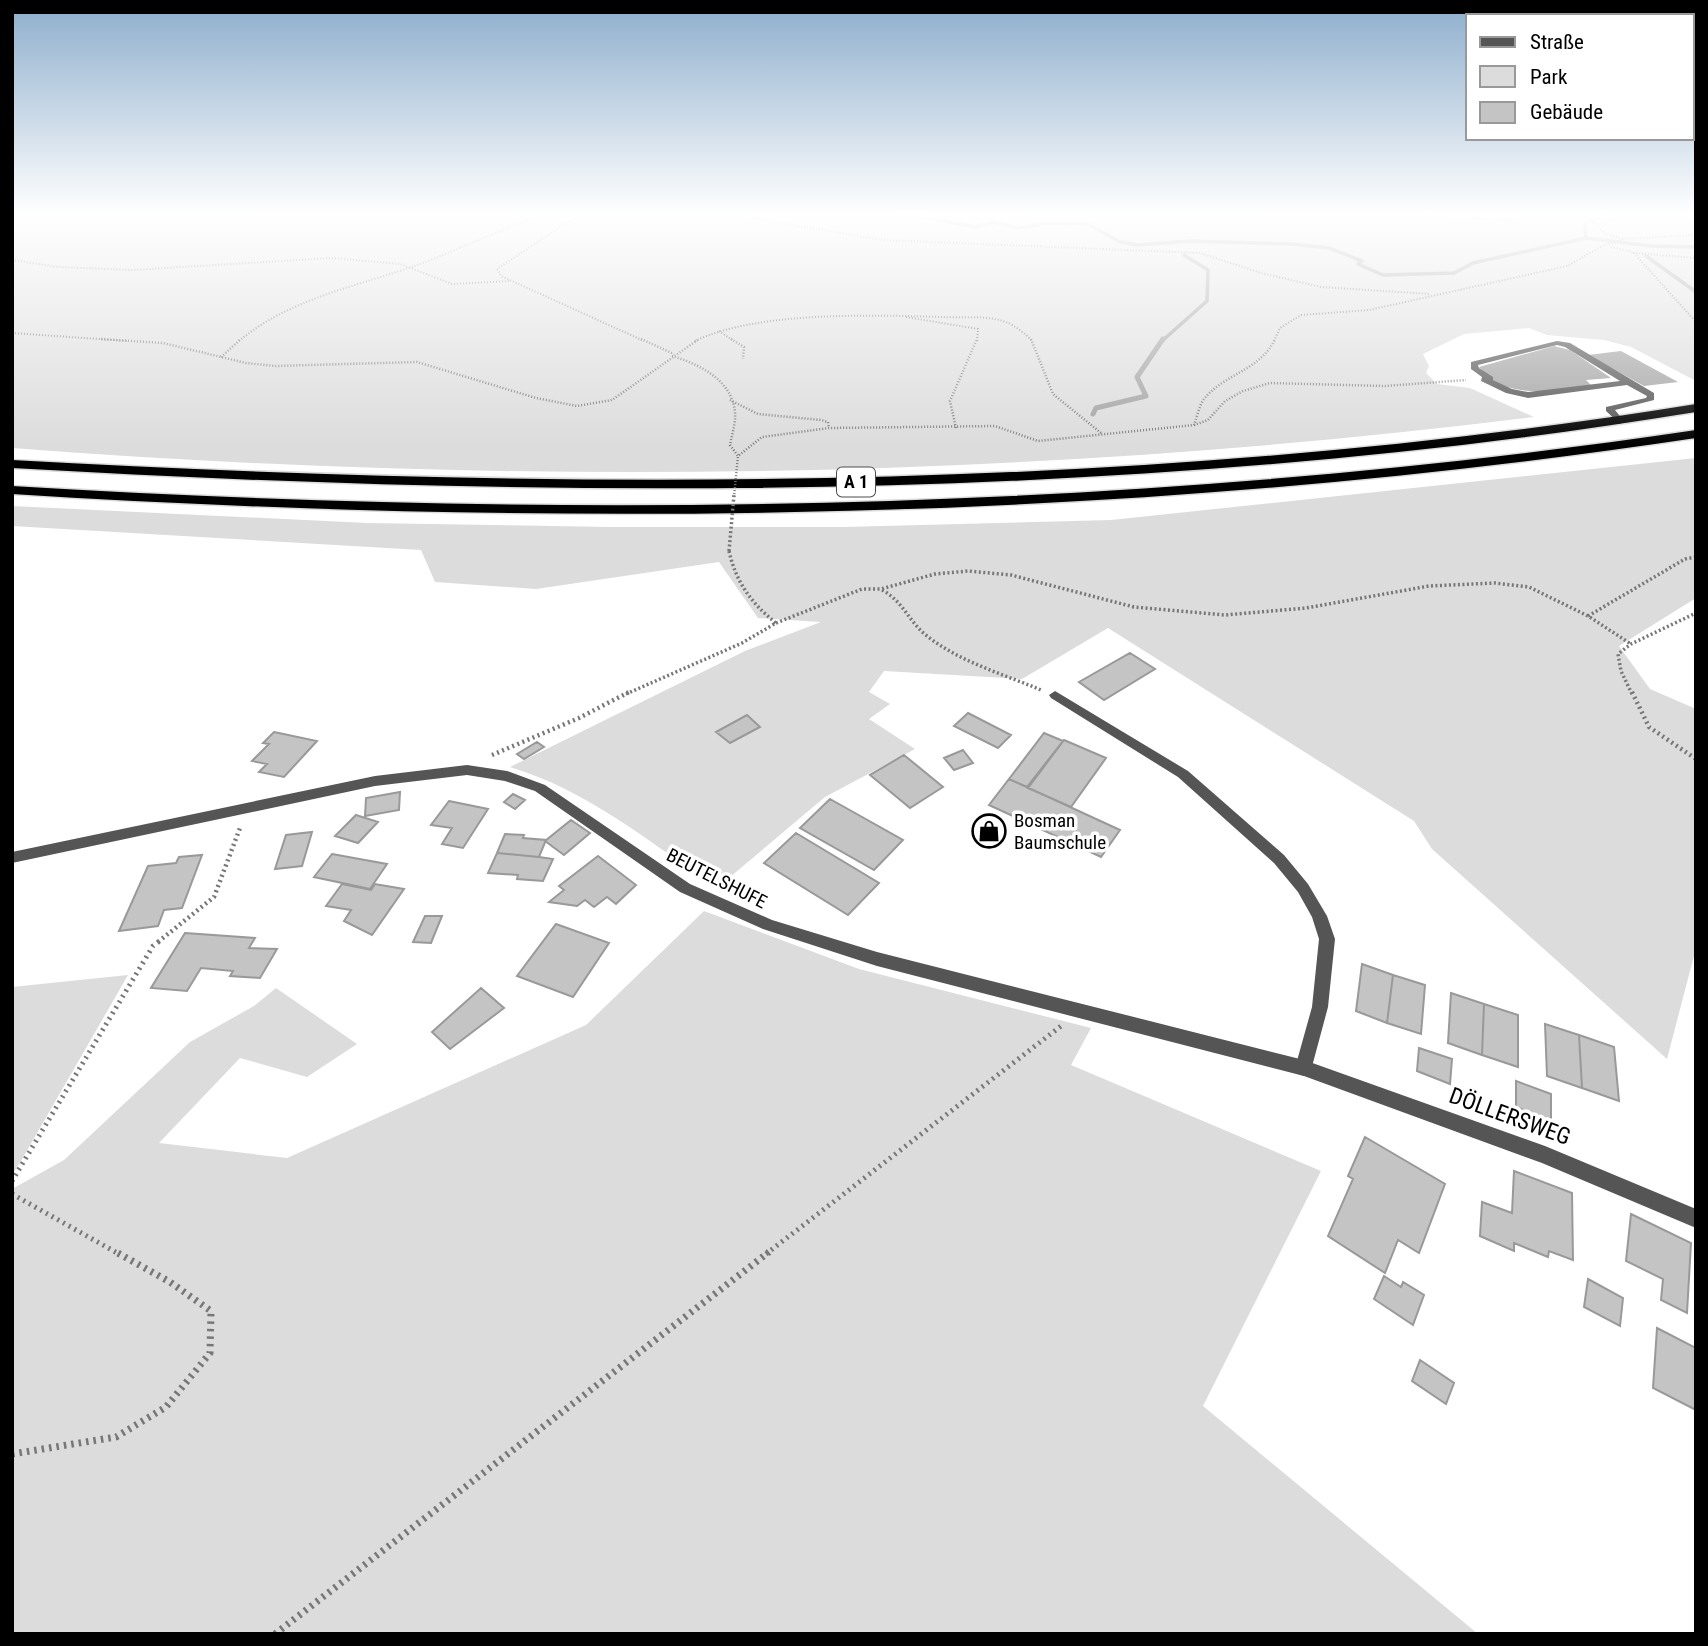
<svg xmlns="http://www.w3.org/2000/svg" width="1708" height="1646" viewBox="0 0 1708 1646" font-family="'Roboto Condensed',sans-serif">
<style>
.green{fill:#dcdcdc}
.water{fill:#a3a3a3}
.lines{fill:none;stroke-linecap:round;stroke-linejoin:round}
.stream-far1{stroke:#a3a3a3;stroke-width:3.5}
.stream{stroke:#a3a3a3;stroke-width:5}
.building{fill:#c4c4c4;stroke:#999;stroke-width:2}
.highway-casing{stroke:#dbdbdb;stroke-width:3}
.path-far5{stroke:#777;stroke-width:2;stroke-dasharray:1 2;stroke-linecap:butt}
.path-far4{stroke:#777;stroke-width:2.5;stroke-dasharray:1 2;stroke-linecap:butt}
.path-far3{stroke:#777;stroke-width:3.5;stroke-dasharray:2 2.5;stroke-linecap:butt}
.path-far2{stroke:#777;stroke-width:4.5;stroke-dasharray:2 3.5;stroke-linecap:butt}
.path-far1{stroke:#777;stroke-width:5;stroke-dasharray:2 4.5;stroke-linecap:butt}
.path{stroke:#777;stroke-width:7;stroke-dasharray:2.5 5;stroke-linecap:butt}
.lane{fill:#555;fill-rule:evenodd}
.street{fill:#555;fill-rule:evenodd}
.highway{fill:#000;fill-rule:evenodd}
.path-bridge-far1{stroke:#777;stroke-width:2.5;stroke-dasharray:1 2;stroke-linecap:butt}
.path-bridge{stroke:#777;stroke-width:3.5;stroke-dasharray:2 2.5;stroke-linecap:butt}
.labels{text-anchor:middle;stroke-width:7;stroke-linejoin:round;paint-order:stroke}
.shield{fill:#fff;stroke:#4c4c4c;stroke-width:2}
.shield-label{font-size:18px;font-weight:bold;fill:#000}
.poi-label{font-size:19px;fill:#000;stroke:#fff;text-anchor:start}
.street-label{font-size:19px;fill:#000;stroke:#fff}
.near-street-label{font-size:23px;fill:#000;stroke:#fff}
</style>
<rect width="100%" height="100%" fill="#fff"/>
<path class="green" d="M12,216H1696V381L1631,347L1604,340L1547,335L1529,328L1464,334L1423,354L1429,366L1426,373L1437,384L1470,388L1534,417C1030,480 518,487 12,448Z
M1696,458V598L1619,646L1650,689L1696,709V948L1667,1059L1432,849L1414,821L1108,628L1022,679L884,671L869,692L890,704L869,719L915,749L825,797L717,888C651,843 587,790 510,767L745,651L821,622L758,618L719,562L536,589L435,582L421,550L12,526V506L367,523L611,527H843L1111,520Z
M704,911L859,969L1091,1028L1071,1065L1321,1171L1203,1406L1478,1634H12V1189L64,1160L190,1042L254,1006L276,988L357,1044L307,1077L240,1058L159,1143L287,1158L586,1025Z
M128,975L21,1161L12,1175V987Z"/>
<path class="water" d="M1554,346L1570,350L1611,378L1586,380L1591,385C1553,390 1507,402 1479,367Z
M1621,351L1678,382L1644,386L1588,355Z"/>
<g class="lines">
<path class="stream-far1" d="M899,216H907
M916,216L976,227L993,222L1017,228L1048,223L1088,224L1120,242L1138,245L1189,241L1291,244L1329,248L1362,261L1358,264L1383,275L1454,273L1473,263L1586,238L1651,246L1696,247
M1586,238L1585,223L1602,216
M1646,256L1696,292
M1162,341L1207,301L1208,270L1184,255"/>
<path class="stream" d="M1093,414L1096,408L1146,396L1137,377L1163,339"/>
</g>
<path class="building" d="M1130,653L1155,669L1104,700L1079,682Z
M968,713L1011,735L998,748L954,726Z
M747,715L760,727L730,743L716,732Z
M274,732L317,741L284,777L259,772L267,764L252,761L269,744L263,743Z
M1044,733L1063,741L1027,787L1009,779Z
M1064,740L1106,758L1071,807L1028,788Z
M537,742L544,747L524,759L517,754Z
M963,750L973,763L954,770L944,758Z
M904,755L943,787L910,808L870,775Z
M1009,779L1120,830L1101,857L989,805Z
M400,792L399,810L365,816L366,798Z
M513,794L525,800L515,809L504,802Z
M830,799L903,840L874,870L800,828Z
M449,801L488,809L463,848L442,844L452,828L431,825Z
M356,815L378,822L358,843L335,836Z
M571,820L590,833L564,855L545,841Z
M312,832L302,866L275,869L286,835Z
M796,833L879,883L848,915L764,863Z
M505,834L524,835L523,838L546,840L539,857L497,853Z
M497,853L539,857L553,859L543,881L517,879L518,875L488,873Z
M332,854L387,864L370,889L314,877Z
M202,855L182,908L164,910L158,926L119,931L148,866L176,863L179,857Z
M598,856L636,885L616,904L607,897L594,907L585,900L577,906L549,902L564,890L559,886Z
M342,884L371,890L375,884L404,889L372,935L344,921L351,910L326,906Z
M425,916H442L431,943L413,942Z
M556,924L609,943L573,997L517,976Z
M185,933L255,938L249,948L277,949L260,978L230,976L233,971L201,968L187,991L151,988Z
M1362,964L1393,975L1387,1023L1356,1011Z
M1393,975L1425,985L1421,1034L1387,1023Z
M481,988L504,1008L450,1049L432,1032Z
M1451,993L1484,1004L1482,1055L1448,1043Z
M1484,1004L1518,1015V1067L1482,1055Z
M1545,1024L1579,1035L1582,1088L1547,1076Z
M1579,1035L1614,1047L1619,1101L1582,1088Z
M1419,1048L1452,1059L1450,1084L1417,1071Z
M1516,1081L1551,1094V1120L1516,1107Z
M1365,1137L1445,1184L1419,1253L1398,1240L1385,1273L1328,1236L1353,1179L1348,1176Z
M1514,1171L1572,1193L1573,1260L1549,1251L1548,1257L1514,1243V1251L1480,1236L1482,1202L1512,1213Z
M1631,1214L1691,1243L1687,1313L1661,1300L1663,1279L1626,1261Z
M1384,1276L1401,1287L1403,1282L1424,1295L1413,1325L1374,1299Z
M1588,1279L1623,1298L1620,1326L1584,1307Z
M1657,1328L1696,1348V1410L1653,1388Z
M1420,1360L1454,1383L1446,1404L1412,1381Z"/>
<g class="lines">
<defs>
<path id="highway" d="M1696,404V412C1141,503 572,500 12,468V460C572,491 1141,494 1696,404Z
M1696,430V438C1138,522 574,529 12,494V486C574,520 1138,513 1696,430Z"/>
</defs>
<use href="#highway" class="highway-casing"/>
<path class="path-far5" d="M577,216L497,269L501,276L644,341
M739,216L883,240L1200,253L1261,273L1321,287L1430,294
M1424,216L1509,221L1520,216
M1588,216L1604,233L1623,239
M1598,224L1625,216
M1611,247L1633,252L1696,322
M1633,253L1696,258
M12,260L58,267L132,270L331,258L400,264L452,284L510,281
M906,317L978,329L977,341
M719,331L734,341
M12,333L128,341
M239,341C290,298 359,286 420,264C460,249 499,230 539,216
M695,341C757,311 873,315 942,317C962,318 987,315 1006,322C1014,325 1026,334 1032,341
M1274,341L1280,328L1301,315L1369,310L1567,266L1604,245L1624,239L1696,235"/>
<path class="path-far4" d="M101,339L163,343L246,363L275,366L417,362L536,398L577,406L612,400L699,339
M641,339L674,354
M731,339L744,347L743,359
M1031,339L1053,394L1101,433
M672,356C699,364 732,380 735,412C736,423 732,434 730,445L738,456L762,437L829,428L995,426L1038,441L1194,425C1197,417 1199,406 1204,399C1225,373 1260,371 1275,339
M221,357L241,339
M730,400L758,414L821,420L828,422L829,428
M1194,425L1208,420L1225,401L1243,391L1270,383L1385,386L1466,380
M956,428L950,401L977,339"/>
<path class="path-far3" d="M882,590C903,601 909,622 927,636C960,662 1003,674 1041,690
M1588,616L1685,559L1696,557
M776,623L862,589H881L935,574L968,571L1011,575L1134,607L1225,615L1306,608L1429,586L1495,583L1529,587L1588,616L1631,644
M626,694L742,643L776,623C751,603 736,582 729,551
M1632,694L1621,671L1618,654L1631,644L1696,613"/>
<path class="path-far2" d="M1632,692L1649,727L1696,759
M492,755L579,718L629,692
M158,942L214,897L240,828"/>
<path class="path-far1" d="M12,1181L153,946L161,940
M12,1194L119,1254
M766,1254L1061,1026"/>
<path class="path" d="M12,1454L116,1437L166,1407L210,1353L211,1311L170,1282L116,1252
M275,1634L769,1252"/>
<path class="lane" d="M1557,341L1570,343L1654,393V400L1615,410L1624,421L1620,424L1606,411V407L1646,398L1647,396L1627,385L1528,398L1506,393L1481,381L1482,377L1471,369V362ZM1557,345L1565,347L1620,381L1528,392L1512,389L1493,380V377L1479,368L1478,365Z
M1055,691L1188,771L1284,855L1308,884L1327,916L1335,939L1328,1007L1310,1074L1304,1076L1298,1074L1295,1068L1312,1007L1319,939L1312,917L1298,892L1274,863L1178,777L1051,698L1049,695Z"/>
<path class="street" d="M467,765L507,771L545,785L690,884L772,920L877,952L1304,1060L1545,1146L1696,1209V1228L1542,1163L1304,1076L877,966L763,929L680,892L535,791L505,781L467,775L375,786L12,863V852L375,776Z"/>
<use href="#highway" class="highway"/>
<path class="path-bridge-far1" d="M734,497L738,456"/>
<path class="path-bridge" d="M729,551L734,495"/>
</g>
<linearGradient id="sky" x2="0" y2="1"><stop stop-color="#8cadcc"/><stop offset="0.48" stop-color="#fff"/><stop offset="1" stop-color="#fff" stop-opacity="0"/></linearGradient>
<rect width="1708" height="446" fill="url(#sky)"/>
<defs>
<symbol id="shop-ring" viewBox="-11 -11 22 22"><circle r="9.5" fill="#fff" stroke="#000" stroke-width="1.5"/><path d="M-5-2.5h2.3a2.7 3.5 0 0 1 5.4 0H5L5.5 6h-11ZM-1.5-2.5h3a1.5 2.3 0 0 0-3 0Z" fill="#000"/></symbol>
</defs>
<g fill-rule="evenodd">
<use href="#shop-ring" x="970" y="812" width="38" height="38"/>
</g>
<g class="labels">
<rect class="shield" x="837" y="467.5" width="38" height="29" rx="5"/>
<g class="shield-label">
<text x="856" y="488">A 1</text>
</g>
<g class="poi-label">
<text x="1014" y="827">Bosman<tspan x="1014" dy="22">Baumschule</tspan></text>
</g>
<g class="street-label">
<text transform="translate(717 878) rotate(27)" y="7">BEUTELSHUFE</text>
</g>
<g class="near-street-label">
<text transform="translate(1510 1116) rotate(20)" y="8">DÖLLERSWEG</text>
</g>
</g>
<rect width="1708" height="1646" fill="none" stroke="#000000" stroke-width="28"/>
<rect x="1466" y="14" width="228" height="126" fill="#ffffff" stroke="#999999" stroke-width="2"/>
<rect x="1480" y="37" width="35" height="10" fill="#555555" stroke="#999999" stroke-width="2"/>
<text x="1530" y="49" font-size="21" fill="#000000">Straße</text>
<rect x="1480" y="66" width="35" height="21" fill="#dcdcdc" stroke="#999999" stroke-width="2"/>
<text x="1530" y="84" font-size="21" fill="#000000">Park</text>
<rect x="1480" y="102" width="35" height="21" fill="#c4c4c4" stroke="#999999" stroke-width="2"/>
<text x="1530" y="119" font-size="21" fill="#000000">Gebäude</text>
</svg>
